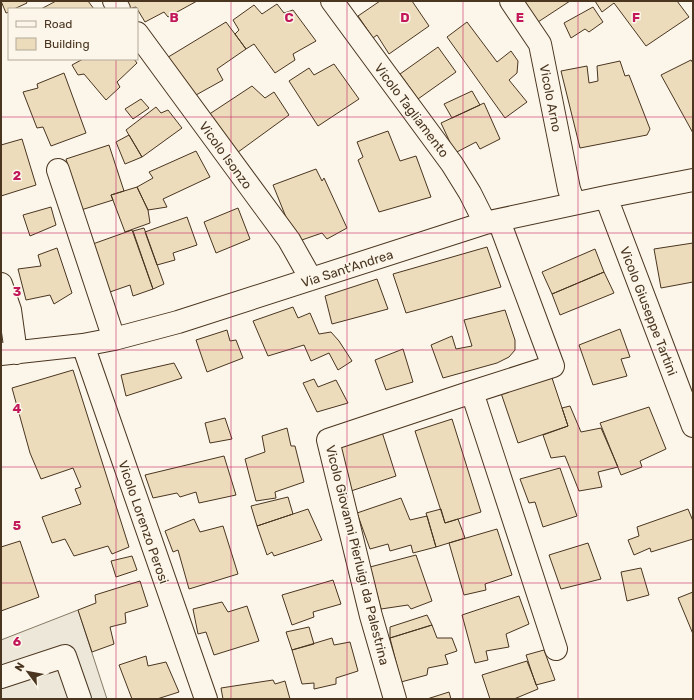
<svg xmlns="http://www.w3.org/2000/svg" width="694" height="700" viewBox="0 0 694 700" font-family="Rubik,sans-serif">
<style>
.parking{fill:#ede7d9;stroke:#887966}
.building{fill:#ecdcbc;stroke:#4a3520}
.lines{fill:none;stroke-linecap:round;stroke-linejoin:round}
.minor-casing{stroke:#4a3520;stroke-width:24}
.minor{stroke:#fbf6e9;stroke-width:22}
.grid{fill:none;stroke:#c2185b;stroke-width:1;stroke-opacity:0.55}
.labels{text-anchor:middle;stroke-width:3;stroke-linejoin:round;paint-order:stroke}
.street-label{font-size:13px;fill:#4a3520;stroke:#fbf6e9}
.grid-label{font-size:13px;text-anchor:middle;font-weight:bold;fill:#c2185b;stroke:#fbf6e9;stroke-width:3;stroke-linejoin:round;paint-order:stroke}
</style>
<rect width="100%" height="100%" fill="#fbf6e9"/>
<path class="parking" d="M78,610L107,699H1V640Z"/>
<path class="building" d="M1,1H26L27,3L14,9H9V12L6,13Z
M56,1H88L94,9H41Z
M125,1H197L168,17L164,12L145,22L136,7L128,9Z
M380,1H412L429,26L389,54L377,35L373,38L358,16Z
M524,1H570L538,22Z
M595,1H677L689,17L646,46L614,3L602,12Z
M277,4L284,13L293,10L316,41L293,54L295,60L275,73L254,44L246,49L235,34L239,30L233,20L254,5L262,14Z
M593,7L603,22L589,32L585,29L571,38L564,23Z
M226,22L246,49L217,69L223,80L196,95L165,59Z
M467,22L497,62L511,51L518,61L517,73L509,80L527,102L505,118L447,37Z
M438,47L456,72L418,99L400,74Z
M83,59H134L137,63L117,82L120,87L106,100L84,74L78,75L72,65Z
M691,60L693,63V133L661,75Z
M620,61L625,76L629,75L650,129L647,135L580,148L561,71L587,66L589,83L598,81L597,66Z
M334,64L359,99L318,126L289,81L309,68L314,75Z
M64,73L86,133L51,146L43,127L37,128L23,92L38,88L37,84Z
M252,86L265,98L274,92L289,115L234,155L208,115Z
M472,91L480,105L452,118L444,104Z
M141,99L149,108L133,119L125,109Z
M484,103L500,139L480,149L476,142L455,153L441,123Z
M156,107L161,113L168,110L182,128L142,157L126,130Z
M388,131L400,161L416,156L431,197L379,212L358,160L363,157L357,142Z
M129,135L142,157L125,164L116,142Z
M22,139L36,185L1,196V145Z
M109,145L124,191L111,195L113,200L81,210L66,159Z
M196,151L210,177L163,199L167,207L148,210L137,187L153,178L149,172Z
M316,169L322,181L324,178L347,228L327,239L322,233L296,242L273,185Z
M137,187L148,210L150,223L125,232L111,195Z
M51,207L56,225L30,236L23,215Z
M238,208L250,239L216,253L204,222Z
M187,217L197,245L173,253L175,260L157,265L145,232Z
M144,228L164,284L153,289L133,231Z
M132,230L153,289L133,296L130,285L107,293L90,245Z
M693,243V282L661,288L654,249Z
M487,247L501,287L406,313L393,274Z
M57,248L72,293L54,304L50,295L26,300L18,269L41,266L38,255Z
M595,249L604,272L552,294L542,272Z
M604,272L614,293L560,315L552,294Z
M377,279L388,309L332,324L325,296Z
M293,307L298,318L310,313L319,334L331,332L339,341L352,361L338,370L329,353L311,361L304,345L268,356L253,321Z
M505,310L515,340V350L509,357L497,363L443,378L431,345L452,336L456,349L472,346L464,320Z
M620,329L630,357L621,359L627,376L593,385L579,345Z
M227,330L230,341L236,340L243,358L207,372L196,340Z
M403,349L413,382L386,390L375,360Z
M174,363L182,378L126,396L121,375Z
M73,370L129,547L112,554L108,546L74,556L65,539L52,543L42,517L81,504L75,489L81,487L73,468L41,479L30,453L12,388Z
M552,378L568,426L518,443L501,393Z
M314,379L318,387L336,380L348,403L317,412L303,383Z
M570,406L581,432L601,428L618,467L598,472L602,487L579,491L565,456L551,458L543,435L568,426L562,408Z
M649,407L666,449L640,461L642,467L621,475L600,423Z
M225,418L232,439L210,443L205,423Z
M452,419L481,512L445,523L415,431Z
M287,428L291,446H295L304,482L275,492L276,498L256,501L245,459L265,452L262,436Z
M382,432L396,476L351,491L337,446Z
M224,456L236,495L199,503L196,492L180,497L177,493L153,498L145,475Z
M560,468L577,516L543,527L535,502L529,503L520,479Z
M288,497L293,514L257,526L251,506Z
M401,498L410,520L427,516L436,547L413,553L411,545L390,551L388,544L370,549L357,513Z
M308,509L322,540L274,556L272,552L267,555L257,526Z
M441,509L445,523L458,519L465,538L436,547L426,513Z
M688,509L693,521V539L651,552L650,548L634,555L628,540L639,536L637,527Z
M194,519L200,532L223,526L238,574L189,589L178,550L173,552L165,531Z
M497,529L512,575L485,584L486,590L464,595L449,543Z
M20,541L39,597L1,611V547Z
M588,543L601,579L561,589L549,555Z
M416,555L432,601L411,609L408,605L381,609L370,567Z
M132,556L137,570L116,577L111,561Z
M641,568L649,595L627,601L621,572Z
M333,580L341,604L313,612L314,617L292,625L282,595Z
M140,581L148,606L125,613L126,623L110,627L114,644L92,652L78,610L96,603L95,595Z
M693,592V634L678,598Z
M519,596L529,624L506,634L509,647L486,651L488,660L475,663L462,615Z
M222,602L228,612L247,606L259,641L214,655L206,632L198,634L193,609Z
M427,615L432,625L390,638V627Z
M432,625L437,638H452L457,651L445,655L448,664L428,668L427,675L401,682L390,638Z
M309,627L314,644L292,650L286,632Z
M332,638L334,645L350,642L358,671L336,678V684L314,689V683L302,684L292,650Z
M544,650L555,680L536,685L526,655Z
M146,656L148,666L166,662L179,692L157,699H132L119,665Z
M527,661L538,689L514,699H490L482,675Z
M273,680L275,684L285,681L290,699H223L221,688Z
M449,692L451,699H427Z"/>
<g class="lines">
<defs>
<path id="minor" d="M114,1L119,9
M332,1L452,164L470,193L485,223
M511,1L540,44L569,189L574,203
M137,33L289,240L311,279
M58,170L114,339
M606,197L693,426
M1,284L10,310L16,353
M83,345L206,699
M1,354L83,345L114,339L178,322L485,223L606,197L693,180
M472,392L553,366L499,221
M1,677L65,656L80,699
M395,699L371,616L328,440L472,392L556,649"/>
</defs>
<use href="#minor" class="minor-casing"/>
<use href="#minor" class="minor"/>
</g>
<path class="grid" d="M116,1V9M231,1V699M347,1V699M463,1V699M578,1V699M116,59V699M1,117H693M1,233H693M1,350H693M1,467H693M1,583H693"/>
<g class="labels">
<g class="street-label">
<text transform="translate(551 98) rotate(79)" y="5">Vicolo Arno</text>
<text transform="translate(412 110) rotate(53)" y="5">Vicolo Tagliamento</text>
<text transform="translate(226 155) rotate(54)" y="5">Vicolo Isonzo</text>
<text transform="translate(347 268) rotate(-18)" y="5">Via Sant'Andrea</text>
<text transform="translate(649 311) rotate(69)" y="5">Vicolo Giuseppe Tartini</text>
<text transform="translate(144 522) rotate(71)" y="5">Vicolo Lorenzo Perosi</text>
<text transform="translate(358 555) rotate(76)" y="5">Vicolo Giovanni Pierluigi da Palestrina</text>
</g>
</g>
<g class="grid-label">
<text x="174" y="22">B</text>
<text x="289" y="22">C</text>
<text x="405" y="22">D</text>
<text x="520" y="22">E</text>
<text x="636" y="22">F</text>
<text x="17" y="180">2</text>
<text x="17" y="296">3</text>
<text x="17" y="413">4</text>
<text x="17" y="530">5</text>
<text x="17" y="646">6</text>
</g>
<rect width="694" height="700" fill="none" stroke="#4a3520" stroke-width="4"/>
<rect x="8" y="8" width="130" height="52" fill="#fbf6e9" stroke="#b4a999"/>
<rect x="16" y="21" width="20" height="6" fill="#fbf6e9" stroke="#b4a999"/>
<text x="44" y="28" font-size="12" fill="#4a3520">Road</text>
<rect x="16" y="38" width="20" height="12" fill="#ecdcbc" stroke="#b4a999"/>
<text x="44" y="48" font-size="12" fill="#4a3520">Building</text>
<g transform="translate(28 672) rotate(302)" stroke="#fbf6e9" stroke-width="3" paint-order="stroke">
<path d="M0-3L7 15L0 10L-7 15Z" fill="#4a3520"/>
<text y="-6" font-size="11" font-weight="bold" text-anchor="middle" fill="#4a3520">N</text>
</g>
</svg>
